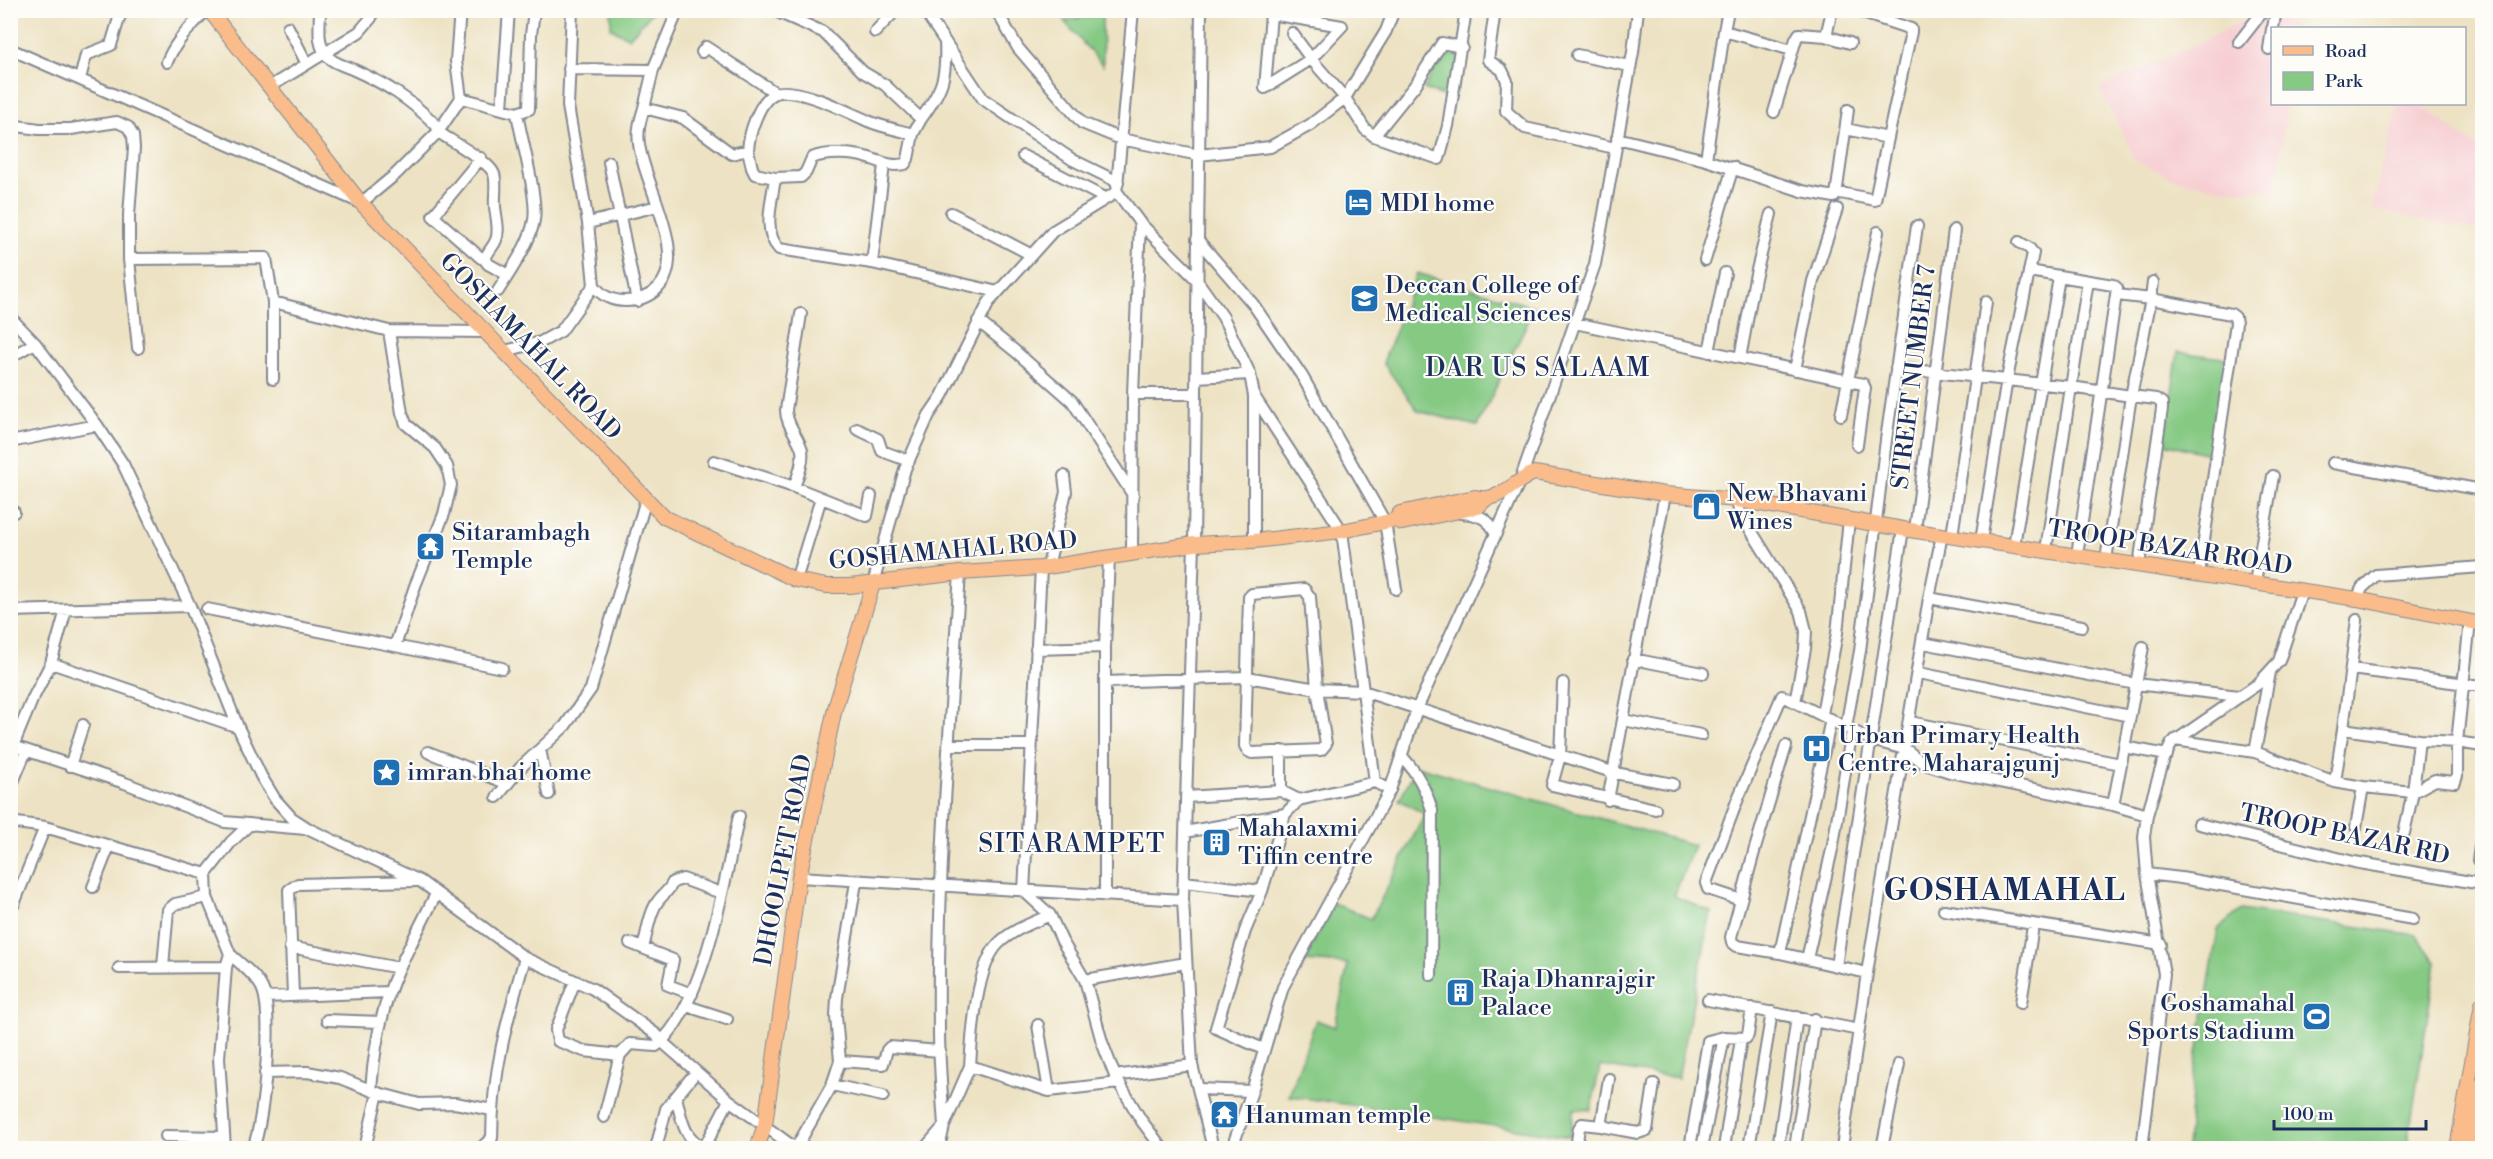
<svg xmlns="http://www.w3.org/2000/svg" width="2493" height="1159" viewBox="0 0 2493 1159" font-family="'Libre Bodoni',serif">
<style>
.built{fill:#f7cfd3}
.green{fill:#85c983;stroke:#507c70;stroke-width:1.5}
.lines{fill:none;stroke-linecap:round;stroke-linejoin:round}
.minor-casing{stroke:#848890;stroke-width:14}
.major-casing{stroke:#848890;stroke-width:16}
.minor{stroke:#fff;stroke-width:10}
.major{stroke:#fabc8b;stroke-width:14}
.labels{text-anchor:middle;stroke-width:4.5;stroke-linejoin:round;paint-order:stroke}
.poi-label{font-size:24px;fill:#1b2f5e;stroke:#fdfcf7;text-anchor:start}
.street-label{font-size:24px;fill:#1b2f5e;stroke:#fdfcf7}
.neighbourhood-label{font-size:26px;letter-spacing:1.5px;fill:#1b2f5e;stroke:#fdfcf7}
.district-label{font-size:30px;font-weight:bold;letter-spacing:1.5px;fill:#1b2f5e;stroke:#fdfcf7}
</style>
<rect width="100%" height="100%" fill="#fdfcf7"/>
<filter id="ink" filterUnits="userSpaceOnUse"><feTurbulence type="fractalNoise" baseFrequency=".0167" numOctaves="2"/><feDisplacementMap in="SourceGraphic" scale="12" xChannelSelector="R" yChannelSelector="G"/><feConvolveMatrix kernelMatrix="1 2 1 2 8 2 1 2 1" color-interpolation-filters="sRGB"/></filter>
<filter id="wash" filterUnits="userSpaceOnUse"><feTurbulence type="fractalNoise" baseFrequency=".008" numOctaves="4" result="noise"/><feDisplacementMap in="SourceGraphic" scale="24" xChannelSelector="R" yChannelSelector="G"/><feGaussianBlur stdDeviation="1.35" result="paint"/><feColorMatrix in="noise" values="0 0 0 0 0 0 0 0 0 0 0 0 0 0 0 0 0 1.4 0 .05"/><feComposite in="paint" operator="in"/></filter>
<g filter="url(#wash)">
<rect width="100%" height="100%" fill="#ede2c3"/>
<path class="built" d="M2268,11L2295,26L2294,28H2272V104H2287L2276,190H2229L2194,183L2171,178L2133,159L2128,143L2099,88L2201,42L2253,15Z
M2398,104H2415L2427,109L2454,131L2482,148V217L2479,229L2433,223L2398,214L2371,210Z"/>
<path class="green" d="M611,11V10L653,11L629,38L611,28Z
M1102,14L1103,66L1064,21Z
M1443,49L1461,50L1451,99L1424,89Z
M1417,273L1535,307L1477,426L1418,411L1383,363Z
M2178,352L2229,359L2209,454L2164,443Z
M1417,766L1694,845L1674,896L1711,912L1678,1078L1600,1066L1591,1110L1574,1109L1570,1137L1289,1096L1316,1020L1335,1027L1348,964L1304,961L1333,903L1371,919L1425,814L1399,800Z
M2241,910L2416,935L2436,962L2407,1148H2187L2194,1072L2218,929Z"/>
</g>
<g filter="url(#ink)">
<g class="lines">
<defs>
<path id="minor" d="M320,10C320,25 317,39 324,52C330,62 342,65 352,69C386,84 410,99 437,126L438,132C451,141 489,161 494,174C497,184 494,197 495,207C496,217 500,231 496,240C493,248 487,251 485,260L488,264L508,275
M572,10L568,106L588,223L594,285C601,296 613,301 625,301C638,301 649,297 658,288C690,255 643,182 639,144C637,131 640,121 644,108
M678,10L653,70L644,108L683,118L732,154L748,150L752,168L755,174L775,178
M773,10L823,32L863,72L885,85L921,119L913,134
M924,10L983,99L1073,160L1118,182
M996,10L1018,48L1082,123L1121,139L1199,155L1270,147L1310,125L1345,98L1386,31L1394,10
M1201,10L1194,544L1183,900L1192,1065L1213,1148
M1495,10L1488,60L1502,70L1507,81L1506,111L1525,128L1615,148
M288,27L307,64
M2273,28L2276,10
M1724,31L1728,10
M875,32L896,10
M1292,33L1311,59L1345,98L1365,129L1374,136
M1826,36L1850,43
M2239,42L2264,10
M1462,47L1442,43L1416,84L1374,136L1439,159L1448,126L1466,10
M10,49L361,203L396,174L438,132L461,98L456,61L460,10
M2269,49L2272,29
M702,52L706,47L776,93
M1577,55L1630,66
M167,62C175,41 191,27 206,10
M569,69L653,70
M80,79L86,55L111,45L120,15L123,12L134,10
M271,86L359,32L371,18L372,10
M1265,88L1271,14L1342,26
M1265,88L1311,59L1342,26
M461,98L517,113L529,109L531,35L534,10
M502,108L509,10
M1774,112L1796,39L1799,34L1826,36L1832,10
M921,119C942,90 947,78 945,42
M10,125L39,129H71L117,122L128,127L133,136L134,148L129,215V259L266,258L273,302V379
M1846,129L1888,138L1911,32V29L1854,10
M1617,138L1706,160L1802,191L1834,197L1836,195L1848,110
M748,150C749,134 759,99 776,93C797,86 848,112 868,121C882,127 898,130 913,134L908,159L905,164C891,167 882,162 869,158C853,153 827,152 812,158L806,172L801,177L775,178C772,201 762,231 779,249L872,263L998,292
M1023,156L1105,198
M481,158L433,216L481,258
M1706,160L1724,31L1792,50
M609,162L637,301
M1117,186L1133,10
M1117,192L1140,223L1196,279L1223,317L1250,374
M1836,192L1875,200L1888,138
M951,213L1030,254
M588,223L658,206
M1197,239L1253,304L1302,376L1385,522L1396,589
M129,259L138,348
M1705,260L1733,167
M872,263L884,165
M2029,271L2113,285L2117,288L2077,555
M498,291C511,270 530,244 534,220C538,197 521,138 517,113
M2117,295L2151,299L2153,282
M273,302L389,331L486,332
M10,317L35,343L97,425L123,464L190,606L238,727L261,776L275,799L292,818L309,829L420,881L525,958L593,989L657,1035L661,1041L729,1100L795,1148
M978,321L1015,351L1072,401L1133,495
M1575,323L1863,384L1865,388L1857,445
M505,351L541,342L561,331L594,285
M1709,352L1725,273
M10,357L35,343
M1740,358L1755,278L1771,214
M1896,368L2071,387L2088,281
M1795,370L1813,281L1837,209
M1196,377L1250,374L1254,396
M1133,394H1196
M1841,415L1878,232
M857,429L878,439L882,451L909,461
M10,442L97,425
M714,461L794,487L867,516L871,496
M2333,463L2482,490
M794,487C798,476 804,462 802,450C798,435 786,425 786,410L801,314
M1737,500L1739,511L1801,611L1806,631L1805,649L1795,702L1871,740L1905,749L1925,764L1950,772L2113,805L2147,815
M10,513L14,512
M1461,513C1478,514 1489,518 1496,534
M1915,530L1954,230
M1952,536L1986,302
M1981,541L2007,379L2033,253L2029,248L2019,242
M2014,545L2059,277
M2046,550L2071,387L2131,396L2151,299L2231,314L2235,317L2236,323L2199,574
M1132,554L1133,394L1140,223
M2106,560L2131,396L2156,399L2162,403V409L2139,565
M1048,566L1066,492L1064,476
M1041,568L1024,891L1050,915L1062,941L1085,980L1102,1042L1115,1076L1141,1120L1162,1148
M796,580L821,498
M2255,583L2273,476
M873,584L905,469L929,415L942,396L989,302L1053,231L1117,192
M1304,589L1310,597L1317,689L1326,744L1321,750L1252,753L1248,751L1245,746L1249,597L1252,594Z
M1929,598L2082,626
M2357,599L2362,588L2376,575L2482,567
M207,609L395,646L415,586L444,514L451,485L447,466L435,448L406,424L402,413L389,331
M66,610L51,663L238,727
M10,611L190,606
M1923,643L2136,684L2130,716
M395,646L502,668
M2143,647L2136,684L2239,696
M1036,649L1105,647
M1633,659L1703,673
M2351,669L2482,686
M1919,673L2130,716L2121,764
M1105,682L1247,677L1317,689L1363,691L1342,531L1254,396V541
M1563,683L1560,756L1552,785L1655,809
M1822,714L1837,633L1849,520
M1623,720L1701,735
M1910,722L2121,764L2113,805
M1846,727L1860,651L1886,440L1917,226
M2343,729L2357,620
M2175,740L2255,752L2270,672
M2419,740L2457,742L2470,621
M10,745L125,783L225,822L306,829
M948,745H1031
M13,746L32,700L51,663
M1786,746L1754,852L1731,937L1732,942L1737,946L1780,953L1867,973
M2124,747L2167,755
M540,749L549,794
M1281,751V791L1299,800
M428,752L506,783
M2255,752L2335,782L2363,787L2356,827
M1401,755C1417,773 1425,787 1432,810L1431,975
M70,766L83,725
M2335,782L2343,729L2419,740L2413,792
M2363,787L2413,792L2404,833
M10,789L26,751
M1390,790L1375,782L1363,691L1615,773L1673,784
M2413,792L2435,780L2455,782L2457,776V742L2482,746
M497,797L520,768L565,726L591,689L646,499
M1186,797L1281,791
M1608,800L1665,494
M10,822L45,827L206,874L231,842L250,824
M2199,824L2354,862L2482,884
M1185,832L1285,814
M2478,860L2482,834
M206,874L207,897L230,954L226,967L219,1058L225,1148
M2147,874L2181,878L2413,919
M799,877L1183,900
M1184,882L1262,891
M93,887L109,846
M1105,896V647L1109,558
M1741,900L1708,889L1706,883L1737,801L1782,696L1795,702
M14,904L45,827
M1944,910L2161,944
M1050,915C1032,923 1012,930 998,944C976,967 972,1035 970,1066L1049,1091L1119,1083
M630,943L673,960L668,985L692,994
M290,947L399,968L436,894
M643,948C647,934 649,913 658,901C663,894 669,891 673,882L683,879L721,893
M1780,953L1831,719
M230,954C240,964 256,975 262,988C274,1012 264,1123 253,1148
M1807,959L1833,845L1852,730
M163,966L168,910L175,904L207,897
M1836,966L1903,529
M119,968L226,967
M1085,980L1186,963
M575,981L556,1030L558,1041L584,1051L620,1055
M293,995L289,890L298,884L417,881
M265,997L388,992
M1708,1000L1859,1030
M2021,1003L2033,926
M687,1006L727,1019
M327,1020L381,1022
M1038,1025L1049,1091
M1263,1049L1216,1028L1245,931L1262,891L1285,814L1299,800L1375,782
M840,1061L883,1064L887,1050L890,1047L940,1051
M265,1073L307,1072L340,1078L378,1093L419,1104L455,1103L492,1110
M1115,1076L1192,1065
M832,1085L883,1096
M1198,1089L1252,1091
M371,1090C374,1048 382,1005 399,968
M676,1097C681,1115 683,1141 705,1147
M604,1117L620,1055L630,1044L656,1046C705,1007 725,877 739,816
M1601,1126L1638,1133L1647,1130L1654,1084
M166,1136L223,1137
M365,1148L378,1093
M481,1148L492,1138C492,1074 507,1019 525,958
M656,1148L666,1109L696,1072
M704,1148L729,1100
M796,1148L832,1085L840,1061L836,1016L837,998L856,882
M925,1148L944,1126C942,1094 939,1062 939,1030C937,878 950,725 960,573
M939,1148L944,1126L970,1066
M1232,1148L1252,1091L1283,987L1390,790L1417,709L1521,478L1595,264L1633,52L1638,10
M1576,1148L1579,1128L1582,1124L1601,1126L1609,1079
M1690,1148L1708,1041L1724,1037L1746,1038L1748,1035L1752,1008
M1702,1148L1724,1037
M1724,1148L1741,1039
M1749,1148L1772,1012
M1778,1148L1797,1017
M1795,1148L1815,1019
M1842,1148L1867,973L1929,598L1942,535
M1882,1148L1899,1064
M2142,1148L2164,974L2147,874L2144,837L2147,815L2164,759L2172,743L2258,684L2279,661L2302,591"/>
<path id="major" d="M209,10L361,203L664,517L796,580L826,586H850L960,573L1041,568L1194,544L1254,541L1342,531L1395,520L1400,513L1475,497C1498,504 1514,481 1534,473L1665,494L1737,500L1903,529L2357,599L2482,624
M1395,520L1402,523L1478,507L1485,500
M757,1148L765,1125L799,877L835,708L873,584
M2457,1148L2482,1004
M2471,1148L2482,1084"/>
</defs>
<use href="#minor" class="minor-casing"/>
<use href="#major" class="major-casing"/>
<use href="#minor" class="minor"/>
<use href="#major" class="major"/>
</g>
</g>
<defs>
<symbol id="hotel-square" viewBox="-11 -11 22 22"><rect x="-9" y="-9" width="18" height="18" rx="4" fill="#1f6fb2" stroke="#fdfcf7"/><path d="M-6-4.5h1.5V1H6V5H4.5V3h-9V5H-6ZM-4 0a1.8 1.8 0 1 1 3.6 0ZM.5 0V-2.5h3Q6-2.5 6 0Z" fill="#fff"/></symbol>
<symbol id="university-square" viewBox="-11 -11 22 22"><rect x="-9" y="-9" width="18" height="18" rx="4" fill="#1f6fb2" stroke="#fdfcf7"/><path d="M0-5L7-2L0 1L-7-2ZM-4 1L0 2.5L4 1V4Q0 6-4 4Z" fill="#fff"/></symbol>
<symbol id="shop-square" viewBox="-11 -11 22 22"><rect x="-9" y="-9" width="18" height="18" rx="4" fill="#1f6fb2" stroke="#fdfcf7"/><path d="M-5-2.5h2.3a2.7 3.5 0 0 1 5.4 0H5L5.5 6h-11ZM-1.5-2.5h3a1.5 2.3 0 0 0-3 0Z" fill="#fff"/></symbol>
<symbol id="temple-square" viewBox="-11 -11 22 22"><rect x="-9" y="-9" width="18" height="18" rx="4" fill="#1f6fb2" stroke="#fdfcf7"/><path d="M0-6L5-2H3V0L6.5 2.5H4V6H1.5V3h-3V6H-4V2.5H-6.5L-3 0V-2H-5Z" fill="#fff"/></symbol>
<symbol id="hospital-square" viewBox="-11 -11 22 22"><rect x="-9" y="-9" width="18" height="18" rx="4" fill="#1f6fb2" stroke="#fdfcf7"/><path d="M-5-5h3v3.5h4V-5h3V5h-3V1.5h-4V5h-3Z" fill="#fff"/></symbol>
<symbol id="sight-square" viewBox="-11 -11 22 22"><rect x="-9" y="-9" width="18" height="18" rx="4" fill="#1f6fb2" stroke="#fdfcf7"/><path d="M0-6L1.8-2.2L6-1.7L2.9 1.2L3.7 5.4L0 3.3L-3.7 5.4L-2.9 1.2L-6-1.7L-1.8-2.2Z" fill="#fff"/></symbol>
<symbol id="building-square" viewBox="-11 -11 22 22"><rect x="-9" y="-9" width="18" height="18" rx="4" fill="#1f6fb2" stroke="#fdfcf7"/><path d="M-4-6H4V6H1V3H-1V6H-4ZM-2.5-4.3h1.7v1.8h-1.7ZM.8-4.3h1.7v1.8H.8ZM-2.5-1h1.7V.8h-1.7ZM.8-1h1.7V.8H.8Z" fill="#fff"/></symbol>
<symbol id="stadium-square" viewBox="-11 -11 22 22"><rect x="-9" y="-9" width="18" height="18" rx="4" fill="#1f6fb2" stroke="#fdfcf7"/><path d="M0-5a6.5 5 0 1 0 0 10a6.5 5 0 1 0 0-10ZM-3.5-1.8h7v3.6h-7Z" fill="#fff"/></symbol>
</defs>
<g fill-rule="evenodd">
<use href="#hotel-square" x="1342" y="186" width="33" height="33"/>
<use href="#university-square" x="1348" y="282" width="33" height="33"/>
<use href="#shop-square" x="1690" y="490" width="33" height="33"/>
<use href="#temple-square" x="414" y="530" width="33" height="33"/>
<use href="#hospital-square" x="1800" y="732" width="33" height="33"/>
<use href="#sight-square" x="370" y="756" width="33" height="33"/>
<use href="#building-square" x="1200" y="826" width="33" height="33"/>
<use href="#building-square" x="1444" y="976" width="33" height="33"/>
<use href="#stadium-square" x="2300" y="1000" width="33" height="33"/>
<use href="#temple-square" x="1208" y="1098" width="33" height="33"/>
</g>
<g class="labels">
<g class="poi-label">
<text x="1380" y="211">MDI home</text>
<text x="1385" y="293">Deccan College of<tspan x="1385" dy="28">Medical Sciences</tspan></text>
<text x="1727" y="501">New Bhavani<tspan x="1727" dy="28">Wines</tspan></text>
<text x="452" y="540">Sitarambagh<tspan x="452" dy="28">Temple</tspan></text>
<text x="1838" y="743">Urban Primary Health<tspan x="1838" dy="28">Centre, Maharajgunj</tspan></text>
<text x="407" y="780">imran bhai home</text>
<text x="1238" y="836">Mahalaxmi<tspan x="1238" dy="28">Tiffin centre</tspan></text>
<text x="1481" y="987">Raja Dhanrajgir<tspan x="1481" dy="28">Palace</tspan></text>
<text x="2295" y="1011" text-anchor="end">Goshamahal<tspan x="2295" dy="28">Sports Stadium</tspan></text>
<text x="1245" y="1123">Hanuman temple</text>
</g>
<g class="street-label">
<text transform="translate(531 346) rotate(46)" y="8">GOSHAMAHAL ROAD</text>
<text transform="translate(1913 377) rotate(-83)" y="8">STREET NUMBER 7</text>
<text transform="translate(2170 547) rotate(9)" y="8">TROOP BAZAR ROAD</text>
<text transform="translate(953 550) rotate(-5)" y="8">GOSHAMAHAL ROAD</text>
<text transform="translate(2345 834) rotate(12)" y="8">TROOP BAZAR RD</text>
<text transform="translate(783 860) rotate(-79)" y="8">DHOOLPET ROAD</text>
</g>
<g class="neighbourhood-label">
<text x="1538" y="376">DAR US SALAAM</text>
<text x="1072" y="852">SITARAMPET</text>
</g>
<g class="district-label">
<text x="2005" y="900">GOSHAMAHAL</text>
</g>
</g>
<rect width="2493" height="1159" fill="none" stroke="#fdfcf7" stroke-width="36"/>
<rect x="2271" y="27" width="195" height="78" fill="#fdfcf7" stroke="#a3aaba" stroke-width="1.5"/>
<rect x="2283" y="46" width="30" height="9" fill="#fabc8b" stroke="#a3aaba" stroke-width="1.5"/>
<text x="2325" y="57" font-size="18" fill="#1b2f5e">Road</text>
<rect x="2283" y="72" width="30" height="18" fill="#85c983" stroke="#a3aaba" stroke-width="1.5"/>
<text x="2325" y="87" font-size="18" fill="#1b2f5e">Park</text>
<path d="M2274 1120v9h152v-9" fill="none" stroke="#1b2f5e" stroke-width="3"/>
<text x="2283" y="1120" font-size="18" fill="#1b2f5e" stroke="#fdfcf7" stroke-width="4.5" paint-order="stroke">100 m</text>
</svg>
